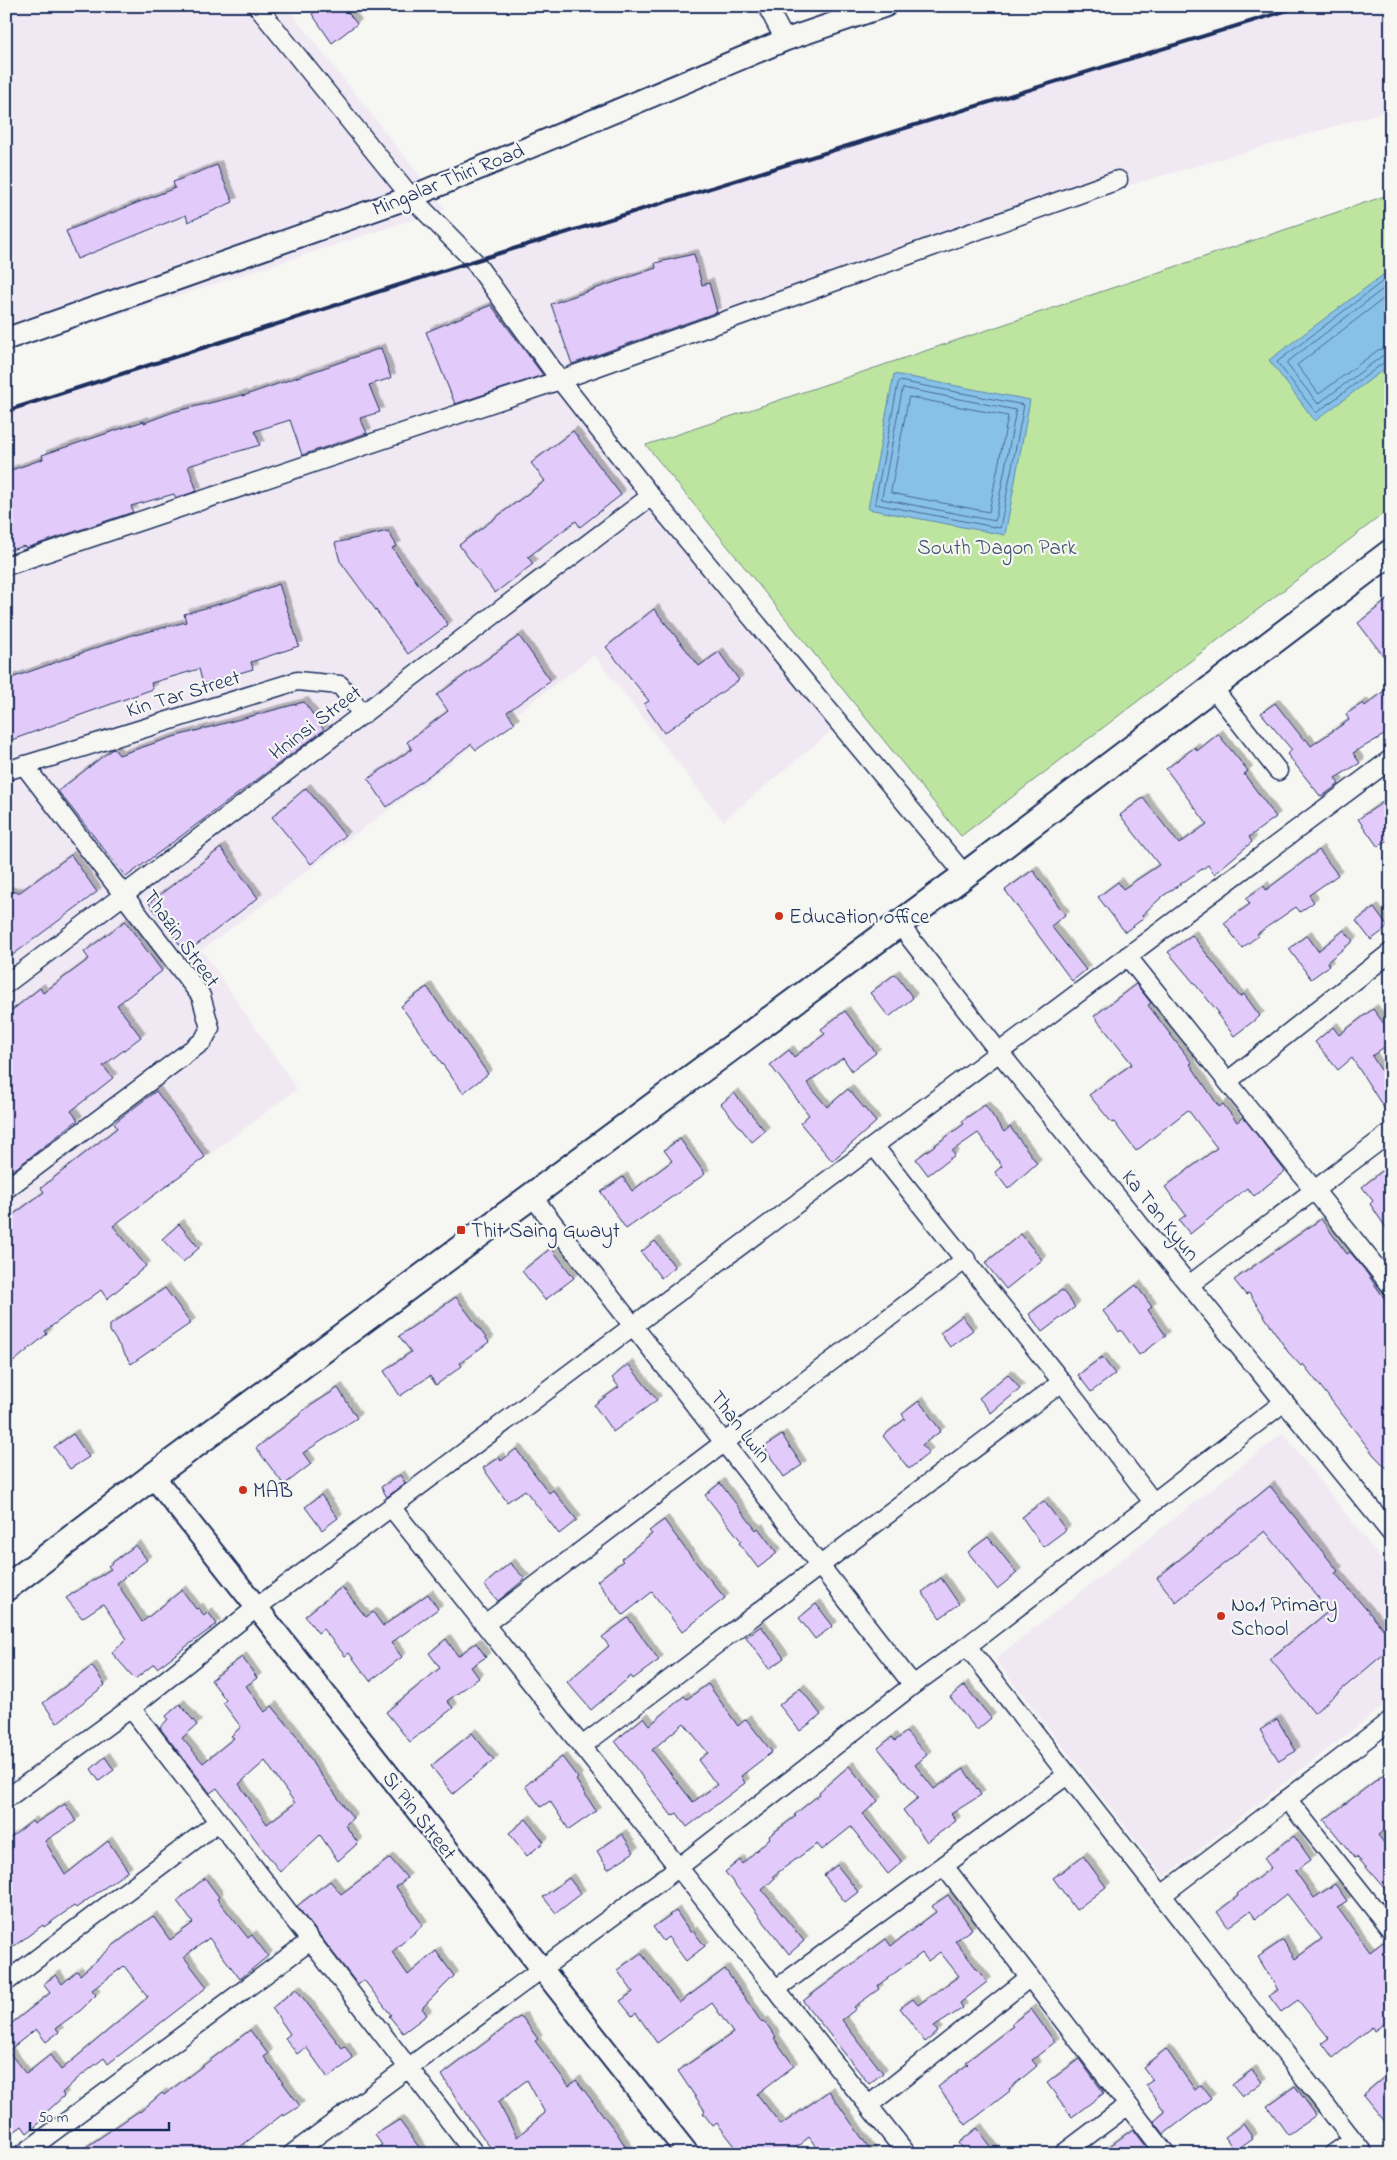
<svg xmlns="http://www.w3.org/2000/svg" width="1397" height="2160" viewBox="0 0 1397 2160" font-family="'Indie Flower',sans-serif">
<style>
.built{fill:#f0e9f4}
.green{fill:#bee5a0;stroke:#6c8a7f}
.water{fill:#88c1e7;stroke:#5c87b0}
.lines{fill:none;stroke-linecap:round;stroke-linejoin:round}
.shore{stroke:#476995;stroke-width:1}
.building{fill:#e2cafa;stroke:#1b2f5e;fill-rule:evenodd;filter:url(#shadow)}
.minor-casing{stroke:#1b2f5e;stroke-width:21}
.tertiary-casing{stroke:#1b2f5e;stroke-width:25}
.secondary-casing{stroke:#1b2f5e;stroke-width:29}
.minor{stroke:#f6f6f2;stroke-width:18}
.tertiary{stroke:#f6f6f2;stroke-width:21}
.secondary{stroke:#f6f6f2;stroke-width:25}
.rail{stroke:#1b2f5e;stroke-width:4}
.poi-dot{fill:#c8321e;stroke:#f6f6f2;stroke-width:2}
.labels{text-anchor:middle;stroke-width:4.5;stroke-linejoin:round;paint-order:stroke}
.street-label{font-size:21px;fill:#1b2f5e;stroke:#f6f6f2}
.park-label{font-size:21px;fill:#3c536b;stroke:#f6f6f2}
.poi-label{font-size:21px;fill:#1b2f5e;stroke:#f6f6f2;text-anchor:start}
</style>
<defs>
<filter id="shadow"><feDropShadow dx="4.5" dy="-4.5" stdDeviation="0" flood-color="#0004"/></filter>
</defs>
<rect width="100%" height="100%" fill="#f6f6f2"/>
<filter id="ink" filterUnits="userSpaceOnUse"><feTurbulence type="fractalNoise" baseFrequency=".02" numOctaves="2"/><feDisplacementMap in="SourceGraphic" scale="10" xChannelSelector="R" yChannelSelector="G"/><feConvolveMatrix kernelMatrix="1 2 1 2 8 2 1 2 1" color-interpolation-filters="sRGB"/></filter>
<g filter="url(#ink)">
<path class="built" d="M6,6H286L446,209L6,351Z
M1301,6H1391V110L1015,218L561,381L662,490L842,722L723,821L594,655L202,950L297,1089L6,1307V411L659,204Z
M1283,1433L1391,1572V1700L1164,1877L995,1659Z"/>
<path class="green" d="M1391,194V508L961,836L646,445Z"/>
<path class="water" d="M1391,269V364L1315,421L1269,360Z
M894,374L1030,400L1005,535L868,509Z"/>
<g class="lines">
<path class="shore" d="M1391,275L1277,362L1316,413L1386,361L1391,360
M1391,283L1286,363L1318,404L1382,356L1391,354
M1391,293L1297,365L1319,394L1378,350L1391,347
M899,381L1024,405L1000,528L875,504Z
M903,388L1016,410L995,521L882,499Z
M909,397L1008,416L989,512L891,493Z"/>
</g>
<path class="building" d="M322,6H343L357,24L332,43L312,14Z
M217,165L233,202L188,222L186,215L77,259L66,231L175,188L173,182Z
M694,254L702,285L709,283L717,312L572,364L551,304L656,268L655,263Z
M491,305L543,375L455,404L426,332Z
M381,348L391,378L369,385L380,412L360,418L367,433L302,455L290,420L255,431L260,445L188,466L197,491L176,498L174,494L131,506L133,512L26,548L25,546L6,551V472L43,459L42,455L144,421V423L173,412L242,395L243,396Z
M573,431L621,495L580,527L576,521L528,557L533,564L495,593L459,545L545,481L531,463Z
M388,531L397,546L392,548L448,625L408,654L340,561L335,543Z
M279,584L299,646L251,662L253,669L203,684L199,669L151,683L153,689L6,742V680L135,634V635L186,622L184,614L233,600Z
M1391,597V666L1358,623Z
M654,609L699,666L719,652L739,680L664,733L644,704L649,701L606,647Z
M519,636L551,681L507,712L515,723L476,750L471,744L387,807L368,779L412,749L407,742L448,711L437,695Z
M1391,686V731L1353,753L1360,763L1335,778L1339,784L1321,797L1287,754L1292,750L1261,713L1275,703L1304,740L1306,739L1311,746L1349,720L1346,714L1363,703L1365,706Z
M304,702L324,730L126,877L58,791L111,750L114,749L119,755L173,737Z
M1218,734L1248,771L1244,774L1276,817L1249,837L1252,842L1214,874L1208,865L1163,896L1142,915L1144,918L1125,932L1098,897L1118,882L1123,889L1159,865L1120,815L1143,798L1179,844L1207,824L1166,769L1195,747L1197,751Z
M306,788L345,836L311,864L272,817Z
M1391,797V838L1378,847L1358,819Z
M221,848L258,898L186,953L149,903Z
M1319,850L1338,875L1309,895L1314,902L1300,912L1296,907L1257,934L1258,936L1242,948L1224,923L1250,904L1246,898L1264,886L1266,890Z
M71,855L97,892L6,960V892H20Z
M1033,870L1065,915L1051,926L1086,970L1072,981L1005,890Z
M1374,908L1388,927L1371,940L1356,921Z
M125,921L162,971L117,1005L141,1037L103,1066L113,1078L71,1111L78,1120L6,1176V1015L40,988L43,993L89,959L84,952Z
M1344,930L1353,941L1327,962L1329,966L1311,979L1289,949L1307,935L1318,951Z
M1192,935L1240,997L1244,994L1260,1016L1234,1036L1217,1014L1219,1013L1168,952Z
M895,974L913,998L889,1017L870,993Z
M1136,984L1151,1003L1148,1005L1192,1063L1190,1064L1219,1107L1223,1104L1237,1122L1243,1117L1285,1171L1254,1196L1247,1188L1190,1234L1179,1220L1186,1215L1165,1187L1217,1148L1188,1110L1136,1151L1114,1122L1112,1123L1089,1095L1132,1064L1094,1016Z
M427,987L488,1074L463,1093L401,1006Z
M1373,1009L1391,1033V1042L1372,1056L1391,1086V1119L1352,1058L1338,1070L1315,1042L1333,1027L1339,1035Z
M845,1011L876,1053L852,1071L843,1058L807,1083L827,1107L848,1089L876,1122L832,1161L800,1123L809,1115L770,1065L789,1050L794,1057L825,1034L821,1029Z
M156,1091L205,1157L113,1226L146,1266L107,1299L101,1290L45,1331L47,1334L6,1368V1220L44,1192L41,1188L117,1128L114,1123Z
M734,1093L765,1131L752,1142L721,1104Z
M985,1105L1004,1132L1010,1127L1037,1163L1008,1189L995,1172L1002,1166L978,1133L952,1151L955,1155L928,1175L916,1159L964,1124L962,1121Z
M680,1139L705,1174L626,1229L601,1192L623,1177L632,1191L672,1161L664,1150Z
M1382,1171L1391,1182V1235L1370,1204L1373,1201L1362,1187Z
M1321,1219L1347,1254L1350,1252L1364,1269L1391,1308V1473L1373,1454L1303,1364L1301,1366L1288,1352L1249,1293L1246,1295L1234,1280Z
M179,1224L199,1248L183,1262L162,1239Z
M1021,1234L1042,1260L1006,1289L985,1263Z
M655,1241L675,1267L661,1278L641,1252Z
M551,1248L574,1278L545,1300L522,1271Z
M1136,1285L1152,1307L1148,1310L1166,1336L1139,1355L1121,1330L1119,1332L1103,1311Z
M165,1288L191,1323L131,1364L110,1331V1325Z
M1062,1290L1075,1307L1042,1332L1029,1314Z
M456,1297L489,1342L460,1363L462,1366L436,1385L430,1376L400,1396L384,1371L411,1352L399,1336Z
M962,1316L973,1330L950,1347L940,1333Z
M1102,1357L1115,1374L1091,1392L1078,1375Z
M628,1364L657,1400L613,1432L594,1405L619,1387L612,1378Z
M1008,1374L1020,1389L991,1413L979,1398Z
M338,1388L357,1418L303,1453L311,1464L284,1485L256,1448L301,1414V1412Z
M919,1401L941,1431L922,1445L929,1453L909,1469L883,1436L905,1419L902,1414Z
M73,1434L89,1457L70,1469L54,1447Z
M782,1435L802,1465L784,1477L764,1447Z
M516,1449L549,1493L553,1490L577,1520L559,1534L525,1490L507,1502L483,1468L499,1457L501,1461Z
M400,1475L405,1483L387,1497L381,1487Z
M720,1483L756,1530L758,1528L777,1553L758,1568L739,1543L741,1541L705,1495Z
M1270,1486L1338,1571L1335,1573L1391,1638V1648L1314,1713L1270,1659L1329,1611L1265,1531L1176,1602L1157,1578Z
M321,1495L338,1518L322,1530L305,1507Z
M1044,1501L1066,1530L1043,1547L1022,1517Z
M664,1520L689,1554L725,1598L682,1632L652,1592L623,1615L597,1581L623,1561L621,1559L652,1534L649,1531Z
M988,1537L1017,1573L997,1589L968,1552Z
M136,1545L147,1560L117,1583L142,1622L182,1590L196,1609L199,1608L204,1616L208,1612L217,1624L157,1668L154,1664L135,1679L112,1653L127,1639L103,1604L82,1618L66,1598L111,1569L108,1566Z
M510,1563L525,1579L498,1601L484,1585Z
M941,1578L959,1604L940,1618L922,1592Z
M342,1587L366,1617L373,1612L383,1626L428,1594L438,1609L391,1643L402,1657L370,1681L349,1653L345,1656L323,1629L318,1633L305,1616Z
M816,1604L833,1626L815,1639L799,1618Z
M628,1618L659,1660L633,1679L631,1676L591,1710L567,1682L609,1646L602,1637Z
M761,1626L784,1658L769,1669L746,1637Z
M446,1639L458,1656L476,1643L486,1657L471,1667L479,1678L447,1701L453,1708L410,1742L386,1712L440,1668L429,1653Z
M242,1657L257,1678L246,1686L265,1712L272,1706L296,1735L315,1767L353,1818L345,1825L358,1843L338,1861L320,1835L280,1872L217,1788L210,1793L160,1728L168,1719L166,1716L180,1704L197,1725L182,1738L203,1763L234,1738L231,1736L241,1727L223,1703L226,1700L211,1680ZM265,1761L295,1803L267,1824L239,1784Z
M92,1666L105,1685L57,1723L43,1703Z
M708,1684L738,1726L746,1719L772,1752L741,1776L745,1783L687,1827L677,1813L672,1816L615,1741L644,1717L650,1725L684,1696L687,1699ZM684,1723L708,1753L698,1760L717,1785L693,1802L652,1750Z
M964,1685L991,1718L977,1730L950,1697Z
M800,1688L821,1715L800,1731L779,1705Z
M1277,1719L1296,1751L1279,1761L1260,1730Z
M906,1732L927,1755L915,1765L934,1789L964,1769L981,1795L951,1814L956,1821L927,1842L903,1810L918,1798L878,1748L892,1737L895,1741Z
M472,1733L494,1760L453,1794L431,1766Z
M105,1757L114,1770L99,1781L91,1769Z
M562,1757L578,1778L576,1780L596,1811L569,1830L550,1801L541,1807L525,1786Z
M849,1766L878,1801L863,1814L902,1862L888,1874L851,1827L822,1850L817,1844L773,1876L775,1878L762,1890L804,1941L789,1954L725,1872L740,1860L742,1864L770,1838L769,1836L796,1816L794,1815L820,1794L819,1792Z
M1391,1769V1825L1378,1835L1391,1852V1896L1357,1857L1355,1858L1324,1820Z
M65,1804L76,1821L45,1841L65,1875L108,1841L128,1871L76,1908L74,1906L44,1927L43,1925L6,1952V1841L32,1821L34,1824Z
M526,1819L544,1842L527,1856L509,1833Z
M622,1834L634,1852L608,1869L597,1851Z
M1294,1836L1311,1860L1295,1871L1314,1898L1335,1884L1347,1901L1337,1907L1370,1952L1383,1942L1391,1954V2019L1374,2031L1372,2027L1333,2058L1322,2043L1329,2038L1298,2000L1281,2012L1269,1996L1278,1990L1258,1957L1283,1940L1295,1959L1322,1939L1287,1894L1256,1919L1250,1911L1228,1927L1217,1912L1238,1896L1237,1894L1271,1868L1264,1858Z
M1083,1856L1106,1887L1076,1910L1053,1878Z
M390,1858L407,1878L396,1887L423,1925L392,1952L408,1975L436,1951L454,1976L422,2008L427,2015L403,2033L389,2016L391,2015L364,1980L358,1985L297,1906L330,1881L341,1894Z
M837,1865L858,1892L845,1902L824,1875Z
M205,1878L219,1897L217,1899L248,1938L252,1935L268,1956L240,1979L209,1938L184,1957L207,1987L108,2064L104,2058L77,2079L62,2093L64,2096L40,2118L42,2121L27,2133L22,2126L6,2138V2028L50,1993L43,1984L56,1975L62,1984L77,1971L80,1975L114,1945L153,1916L170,1940L193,1923L177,1901ZM124,1966L148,1997L61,2070L50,2055L26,2074L8,2051L36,2029L46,2042L59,2032L56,2028L81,2010L96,1995L92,1990Z
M569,1878L581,1894L556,1913L543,1897Z
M948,1895L972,1929L955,1941L987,1982L960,2003L963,2008L934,2027L938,2032L925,2042L900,2008L913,1999L918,2005L959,1976L940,1952L928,1961L922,1953L877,1986L879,1989L854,2007L856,2009L842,2020L883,2073L869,2084L803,2001L886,1939L891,1946L936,1912L932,1906Z
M676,1911L691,1933L693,1931L705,1946L686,1961L668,1937L663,1941L653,1927Z
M641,1953L679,2003L725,1969L762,2023L764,2021L776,2037L774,2038L794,2066L757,2094L781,2125L829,2091L873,2154H821L809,2137L788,2154H741L717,2123L713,2126L703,2113L705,2111L678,2071L733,2033L712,2003L657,2043L636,2013L632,2016L620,2001L633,1992L617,1970Z
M296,1989L342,2048L345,2046L353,2059L328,2078L306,2047L297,2054L285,2038L290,2034L272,2008Z
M1031,2009L1055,2042L1032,2060L1037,2066L1009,2089L1010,2091L966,2125L938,2087L968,2064L966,2062L1013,2026L1011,2024Z
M522,2017L538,2039L535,2041L569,2086L576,2080L617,2133L630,2154H495L464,2111L442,2075L518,2018ZM527,2080L545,2113L517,2137L498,2102Z
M250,2030L268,2054L264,2057L300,2106L284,2116L283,2114L240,2147L245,2154H76L139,2111L140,2112L162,2093L164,2095Z
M1166,2049L1195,2090L1201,2085L1211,2098L1164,2134L1154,2121L1165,2112L1146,2085L1153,2080L1143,2067Z
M1079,2059L1104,2093L1072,2117L1047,2083Z
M1252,2070L1262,2082L1242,2097L1232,2085Z
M1383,2078L1391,2087V2129L1363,2095Z
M1295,2086L1316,2115L1288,2135L1267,2106Z
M399,2120L424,2154H372L382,2145L375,2135Z
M1243,2124L1253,2138L1235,2151L1225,2137Z
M977,2128L997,2154H967L959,2143Z
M1133,2129L1152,2154H1099Z"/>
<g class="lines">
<defs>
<path id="minor" d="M257,6L411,197L474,261L560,380L651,496L965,875
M767,6L785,40
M6,566L560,380L1118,180
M1212,687L1278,771
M6,771L297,681L340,685L363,715
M899,924L999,1052L1391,1533
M1127,956L1391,1286
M6,984L651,496
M1228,1081L1391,952
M874,1146L1062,1382L1153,1502
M6,1189L203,1041L210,1028L201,996L24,765
M532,1196L913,1685
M1189,1285L1391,1132
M391,1507L907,2154
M485,1624L966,1259
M967,1646L1364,2154
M131,1708L475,2154
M582,1746L1062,1382
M6,1799L131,1708L256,1608L1391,759
M1287,1799L1391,1930
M944,1866L1166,2154
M1162,1895L1391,1720
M6,1982L218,1822
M776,1989L1067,1775
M869,2105L1030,1977
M23,2154L310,1941
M292,2154L679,1867L913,1685L967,1646L1284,1402
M1063,2154L1128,2105
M1333,2154L1353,2140"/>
<path id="tertiary" d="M6,339L411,197L785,40L885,6
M153,1476L688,2154"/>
<path id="secondary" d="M6,1588L153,1476L965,875L1391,552"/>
</defs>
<use href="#minor" class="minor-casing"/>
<use href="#tertiary" class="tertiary-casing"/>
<use href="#secondary" class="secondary-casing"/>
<use href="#minor" class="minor"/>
<use href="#tertiary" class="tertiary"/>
<use href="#secondary" class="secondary"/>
<path class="rail" d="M6,411L474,261L1301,6"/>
</g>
</g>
<g class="poi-dot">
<circle cx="779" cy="916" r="5"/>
<rect x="456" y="1225" width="10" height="10" rx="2.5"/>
<circle cx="243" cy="1490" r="5"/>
<circle cx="1221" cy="1616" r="5"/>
</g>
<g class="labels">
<g class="street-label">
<text transform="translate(448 179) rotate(-22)" y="7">Mingalar Thiri Road</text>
<text transform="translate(183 693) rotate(-17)" y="7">Kin Tar Street</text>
<text transform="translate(315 722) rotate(-37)" y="7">Hninsi Street</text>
<text transform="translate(182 938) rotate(54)" y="7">Thazin Street</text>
<text transform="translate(1161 1215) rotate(51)" y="7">Ka Tan Kyun</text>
<text transform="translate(741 1426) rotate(52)" y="7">Than Lwin</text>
<text transform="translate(420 1815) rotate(52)" y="7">Si Pin Street</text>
</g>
<g class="park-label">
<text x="997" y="554">South Dagon Park</text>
</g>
<g class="poi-label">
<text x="789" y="923">Education office</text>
<text x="471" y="1237">Thit Saing Gwayt</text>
<text x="253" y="1497">MAB</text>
<text x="1231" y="1611">N0.1 Primary<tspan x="1231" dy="24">School</tspan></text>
</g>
</g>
<rect width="1397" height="2160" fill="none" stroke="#f6f6f2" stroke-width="25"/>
<rect x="12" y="12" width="1372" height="2135" fill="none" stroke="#1b2f5e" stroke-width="2" filter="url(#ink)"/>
<path d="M30 2122v8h139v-8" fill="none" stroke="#1b2f5e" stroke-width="2.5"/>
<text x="38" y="2122" font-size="15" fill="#1b2f5e" stroke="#f6f6f2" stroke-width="4" paint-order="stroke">50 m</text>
</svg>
